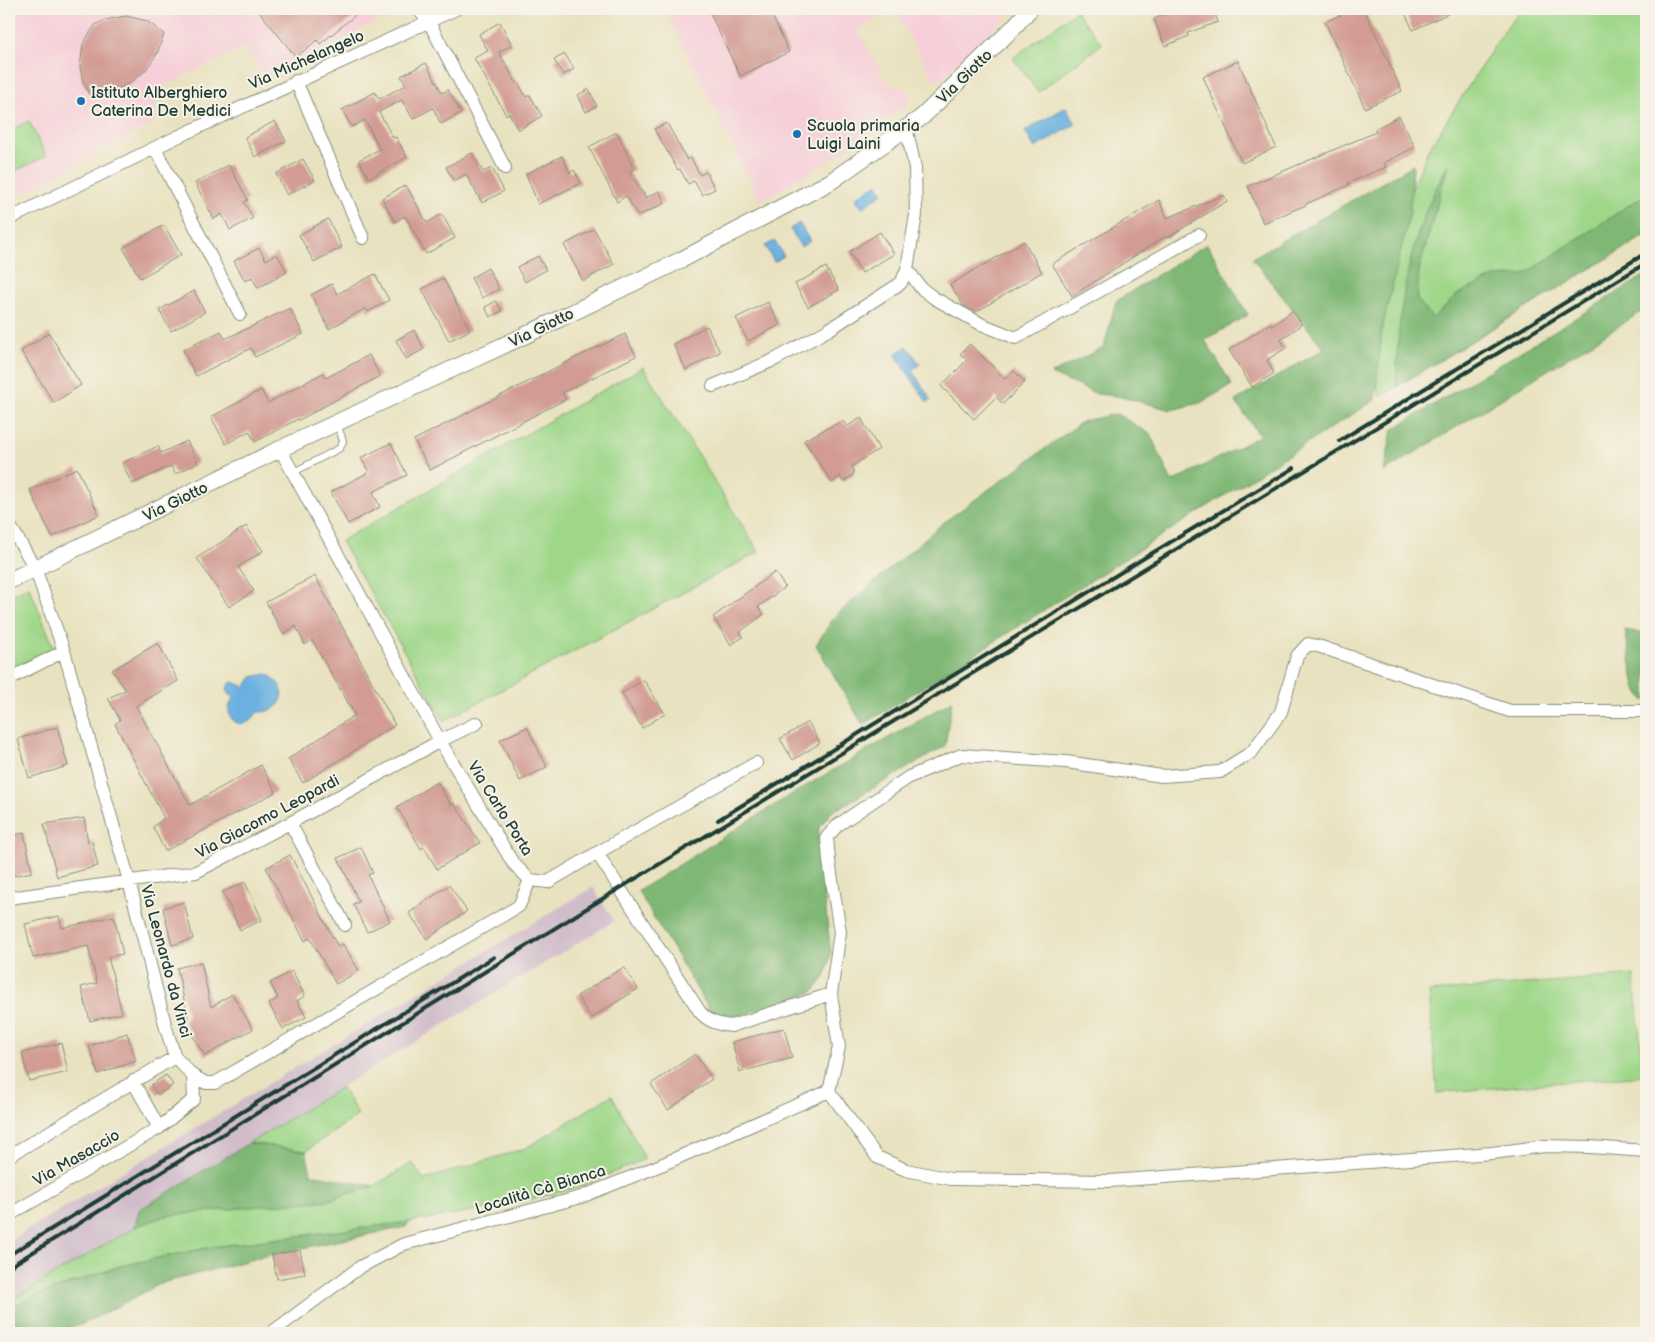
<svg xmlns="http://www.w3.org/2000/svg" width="1655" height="1342" viewBox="0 0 1655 1342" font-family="'Balsamiq Sans',sans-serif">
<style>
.built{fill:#f6cfd8}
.industrial{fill:#d1bdca}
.green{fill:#9fd789;stroke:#5f8a5e}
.forest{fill:#7fb875;stroke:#4f7a54}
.water{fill:#6bb1e1;stroke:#45778a}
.building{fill:#d29c94}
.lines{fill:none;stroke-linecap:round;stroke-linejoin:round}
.service-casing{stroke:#84907a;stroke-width:8}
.minor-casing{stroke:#84907a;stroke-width:14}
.tertiary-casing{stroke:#84907a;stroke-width:18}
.service{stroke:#fff;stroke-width:6}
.minor{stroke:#fff;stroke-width:12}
.tertiary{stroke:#fff;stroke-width:16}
.rail{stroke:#1f3d34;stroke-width:4}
.poi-dot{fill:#1f6fb2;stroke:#f7f3e8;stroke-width:2}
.labels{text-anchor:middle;stroke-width:4;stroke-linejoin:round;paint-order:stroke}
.street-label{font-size:16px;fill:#1f3d34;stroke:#f7f3e8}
.poi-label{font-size:16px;fill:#1f3d34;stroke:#f7f3e8;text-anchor:start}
</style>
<rect width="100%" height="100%" fill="#f7f3e8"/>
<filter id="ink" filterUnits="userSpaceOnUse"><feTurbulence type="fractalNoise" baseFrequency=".02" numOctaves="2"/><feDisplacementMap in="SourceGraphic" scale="10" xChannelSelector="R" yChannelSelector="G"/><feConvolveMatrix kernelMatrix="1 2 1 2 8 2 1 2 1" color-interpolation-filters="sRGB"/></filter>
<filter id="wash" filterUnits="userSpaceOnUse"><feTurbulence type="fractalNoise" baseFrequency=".0096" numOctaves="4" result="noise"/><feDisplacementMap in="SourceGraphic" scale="20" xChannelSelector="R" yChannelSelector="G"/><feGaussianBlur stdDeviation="1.12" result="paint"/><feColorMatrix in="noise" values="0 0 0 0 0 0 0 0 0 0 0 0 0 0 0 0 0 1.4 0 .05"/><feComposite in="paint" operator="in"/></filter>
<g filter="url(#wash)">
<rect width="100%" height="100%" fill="#e9e2c0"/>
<path class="built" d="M9,9H402L266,77L245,46L152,92L158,120L9,200Z
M665,9H893L858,30L887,83L908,91L910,96L908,105L826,163L760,201Z
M894,9H1015L936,83Z"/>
<path class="industrial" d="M593,887L614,921L139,1210L135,1227L9,1301V1241Z"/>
<path class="green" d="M1523,9H1646V235L1380,397L1373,368L1403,211L1428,150L1507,26Z
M1076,11L1102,44L1038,92L1013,58Z
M29,121L46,156L9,174V131Z
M643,367L759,552L444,721L341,541Z
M29,586L54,648L9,670V596Z
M1634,975L1643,1075L1437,1093L1429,992Z
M342,1087L358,1115L306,1151L249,1143Z
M612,1095L645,1159L580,1187L503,1206L409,1222L211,1247L120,1266L41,1294L9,1308V1301L135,1227L165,1216L260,1206L329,1200L374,1186L412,1163L424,1180L526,1148Z"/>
<path class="forest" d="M1413,165L1410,212L1382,329L1375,400L863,725L816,645L834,617L943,523L1083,421L1117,414L1150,434L1172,482L1260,436L1235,401L1324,349L1252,258Z
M1448,165L1419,270L1417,300L1433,318L1458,294L1494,277L1523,275L1646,194V235L1396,387C1397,324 1405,258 1431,199C1436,188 1442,176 1448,165Z
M1207,244L1248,315L1205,340L1232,385L1200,403L1171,410L1123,397L1097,394L1051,374L1104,347L1116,301Z
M1646,275V309L1384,472L1392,430Z
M1625,630L1646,634V700H1644L1635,687Z
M952,701L945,746L832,812L819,827L818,844L831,954L825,977L813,992L733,1018L719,1016L709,1009L638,891L787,797Z
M249,1143L306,1151L311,1174L374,1186L329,1200L260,1206L165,1216L135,1227L139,1210Z
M409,1222L406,1227L269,1255L162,1283L83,1324L40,1333H9V1308L41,1294L120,1266L211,1247Z"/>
<path class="water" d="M1066,107L1076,124L1035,148L1025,131Z
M877,183L883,193L862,208L855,198Z
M799,223L810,241L801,247L790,229Z
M775,241L784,256L774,262L765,246Z
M907,346L920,364L912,370L931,400L927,402L895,354Z
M267,674C292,687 285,713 257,712C245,736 218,719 234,697L229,694L227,688L230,683L234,682L245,687L252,677Z"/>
<g id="blocks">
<path class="building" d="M257,9H363L320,44L317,40L296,57Z
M708,9H769L789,52L740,76Z
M1177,9H1213L1218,22L1188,33L1189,36L1165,46L1154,19Z
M1353,9H1364L1402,91L1365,108L1325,22Z
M1403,9H1458L1413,30Z
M126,16L147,21L164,34L157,54L145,71L129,84L110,92L90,95L83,82L80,67L83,44L95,25L105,20Z
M500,22L512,45L499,52L516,83L518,82L526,97L530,95L542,116L518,130L509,113L506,115L474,58L488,51L479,34Z
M565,54L574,69L563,75L554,60Z
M1238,61L1276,147L1242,163L1203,77Z
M426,63L442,93L448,90L461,113L441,124L433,108L413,119L402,100L379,112L393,138L396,137L407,157L369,178L359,160L380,149L365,120L352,127L342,110L375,92L379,99L406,85L401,76Z
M589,89L597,106L586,112L578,95Z
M1399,116L1415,147L1384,163L1386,167L1348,183L1349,185L1306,204V205L1263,223L1248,186L1376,132L1375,129Z
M275,121L286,141L255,157L245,137Z
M667,123L687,160L691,158L700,175L706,172L715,189L702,195L694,181L688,184L680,169L678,170L654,129Z
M617,132L634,170L629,172L646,198L659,191L665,203L638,216L626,196L617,202L589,147Z
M472,153L483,172L492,168L504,191L482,203L466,174L454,181L446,167Z
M562,156L570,173L574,170L581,183L538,204L526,174Z
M303,159L315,180L287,195L276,174Z
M229,165L248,200L244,202L253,218L230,230L222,214L214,219L195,183Z
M406,185L427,223L442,214L455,238L426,254L405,216L395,222L382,198Z
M1224,195L1227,201L1167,238L1166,236L1072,296L1052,264L1159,200L1167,218Z
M328,219L342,247L314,262L299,235Z
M164,225L181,255L140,278L123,248Z
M594,229L614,264L583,281L564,245Z
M880,232L894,254L862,273L849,252Z
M1024,241L1042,272L976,312L963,305L950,285L982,265V266Z
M259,248L266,260L277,254L287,272L258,288L252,277L245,281L234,261Z
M538,256L546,270L525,282L517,267Z
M826,267L839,290L808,307L795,284Z
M488,268L499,289L482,298L471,278Z
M375,274L389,300L368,312L366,308L329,329L311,295L332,284L337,294Z
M443,278L470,330L449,341L422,289Z
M194,291L205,312L171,331L159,310Z
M496,301L502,311L490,317L485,307Z
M768,302L780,325L748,341L736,318Z
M290,308L303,334L255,357L251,348L196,376L183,350L221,331L225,339Z
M1292,311L1302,324L1281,340L1286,348L1267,360L1274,373L1252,387L1229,350L1271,323L1272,326Z
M707,326L720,352L686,370L673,344Z
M414,330L424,349L406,359L396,340Z
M49,333L81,385L54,403L21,351Z
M625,334L636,356L562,393L566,399L430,470L414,440L551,370Z
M970,344L1005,379L1014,371L1025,382L1003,404L996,397L974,419L941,386L967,360L960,354Z
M369,355L380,376L299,420L298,419L255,442L249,431L226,444L211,417L261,390L268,403L323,373L326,378Z
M861,418L879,449L852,466L854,474L843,482L840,476L832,483L804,440L842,421L848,426Z
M187,441L198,463L175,474L171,466L132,484L122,463L158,446L161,453Z
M391,443L407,475L373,492L380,507L348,524L331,492L369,472L361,458Z
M77,468L99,515L52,537L30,490Z
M246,526L263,551L238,567L254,591L229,607L197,558Z
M775,572L785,587L758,607L764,614L740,632L743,637L731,645L713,617Z
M315,576L395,725L303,783L288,759L355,715L312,640L305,645L296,626L283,634L266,602Z
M158,643L178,681L136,706L190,805L261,765L276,792L165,851L153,827L164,818L115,724L120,720L108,698L126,690L112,670Z
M644,680L665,714L642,728L622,693Z
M808,722L820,743L793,760L780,739Z
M57,727L68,766L29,778L18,739Z
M527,727L547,767L520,781L500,740Z
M437,782L451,805L454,803L480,843L437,869L424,847L421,849L397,807Z
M84,818L88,842L92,841L98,866L57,877L44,824Z
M24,833L32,872L13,876L12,869L9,870V836Z
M361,847L373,873L368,875L390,921L367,932L353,904L359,902L338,858Z
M290,855L338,947L343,944L359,971L336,984L310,938L305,941L266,868Z
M245,882L262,920L240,930L223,892Z
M449,885L467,911L427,939L409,913Z
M184,902L193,939L172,945L163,908Z
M59,916L62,928L114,916L123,954L108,957L122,1013L90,1021L81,987L97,983L88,946L33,958L25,924Z
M201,962L211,1007L232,994L253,1029L205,1056L184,1021L188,1018L177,968Z
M624,967L638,989L591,1018L577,996Z
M292,971L305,996L297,1001L306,1017L283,1029L269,1004L278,998L270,983Z
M784,1028L792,1058L740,1072L732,1042Z
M127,1033L136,1061L98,1074L89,1046Z
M61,1043L68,1072L29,1081L22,1053Z
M695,1054L712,1079L668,1110L651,1084Z
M166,1075L173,1085L158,1095L151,1085Z
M300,1250L305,1274L277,1279L272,1255Z"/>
</g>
</g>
<g filter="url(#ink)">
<use href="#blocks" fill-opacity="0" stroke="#84907a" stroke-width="1"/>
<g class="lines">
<defs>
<path id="service" d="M292,473L340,448L343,441L337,423"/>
<path id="minor" d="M418,9L429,22L505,168
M296,81L363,238
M155,148L240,314
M9,219L175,138L456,9
M907,269L921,288L934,298L981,324L1016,338L1199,235
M713,386L776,359L828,330L901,283L907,269L916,215L915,168L906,127
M280,449L440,741L513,863L530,880L548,882L597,853L700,1012C709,1022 717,1024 731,1026L831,994
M9,524L35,568L64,651L129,881L166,1028L175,1057L193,1076L206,1083H215L519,906L530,880
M9,679L64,651
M1646,711H1510L1321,647L1308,644L1297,656L1281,712L1252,752L1220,772L1162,776L1066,762L961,755L909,777L838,825L827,837L829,861L840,932L831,994L839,1047L829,1091L877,1157L906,1170L951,1179L1110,1181L1492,1153L1545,1146L1590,1147L1646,1151
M290,823L345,925
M597,853L756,763
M9,898L196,872L290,823L440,741L477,723
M133,1081L159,1128
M9,1156L175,1057
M9,1215L159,1128L194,1099L193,1076
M271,1333L360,1267L404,1244L581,1197L661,1165L829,1091"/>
<path id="tertiary" d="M9,581L280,449L528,334L681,260L830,182L922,117L1011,30L1030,9"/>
</defs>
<use href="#service" class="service-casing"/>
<use href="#minor" class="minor-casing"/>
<use href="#tertiary" class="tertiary-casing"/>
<use href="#service" class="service"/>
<use href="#minor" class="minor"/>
<use href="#tertiary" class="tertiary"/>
<path class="rail" d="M1339,441L1646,253
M718,820L1149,555L1294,468
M9,1255L494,957
M9,1267L589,907L1646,263"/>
</g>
</g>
<g class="poi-dot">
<circle cx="81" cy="101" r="5"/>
<circle cx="797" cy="134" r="5"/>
</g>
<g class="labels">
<g class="street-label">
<text transform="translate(306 59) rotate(-24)" y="6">Via Michelangelo</text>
<text transform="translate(964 76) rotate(-44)" y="6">Via Giotto</text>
<text transform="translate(541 327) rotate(-26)" y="6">Via Giotto</text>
<text transform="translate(175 501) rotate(-26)" y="6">Via Giotto</text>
<text transform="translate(501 808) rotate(58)" y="6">Via Carlo Porta</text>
<text transform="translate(267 816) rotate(-28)" y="6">Via Giacomo Leopardi</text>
<text transform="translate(167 961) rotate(75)" y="6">Via Leonardo da Vinci</text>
<text transform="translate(76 1157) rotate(-30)" y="6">Via Masaccio</text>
<text transform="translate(540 1189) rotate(-17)" y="6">Località Cà Bianca</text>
</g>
<g class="poi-label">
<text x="91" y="98">Istituto Alberghiero<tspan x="91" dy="18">Caterina De Medici</tspan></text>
<text x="807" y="131">Scuola primaria<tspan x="807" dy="18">Luigi Laini</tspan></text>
</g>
</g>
<rect width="1655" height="1342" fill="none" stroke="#f7f3e8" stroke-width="30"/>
</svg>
